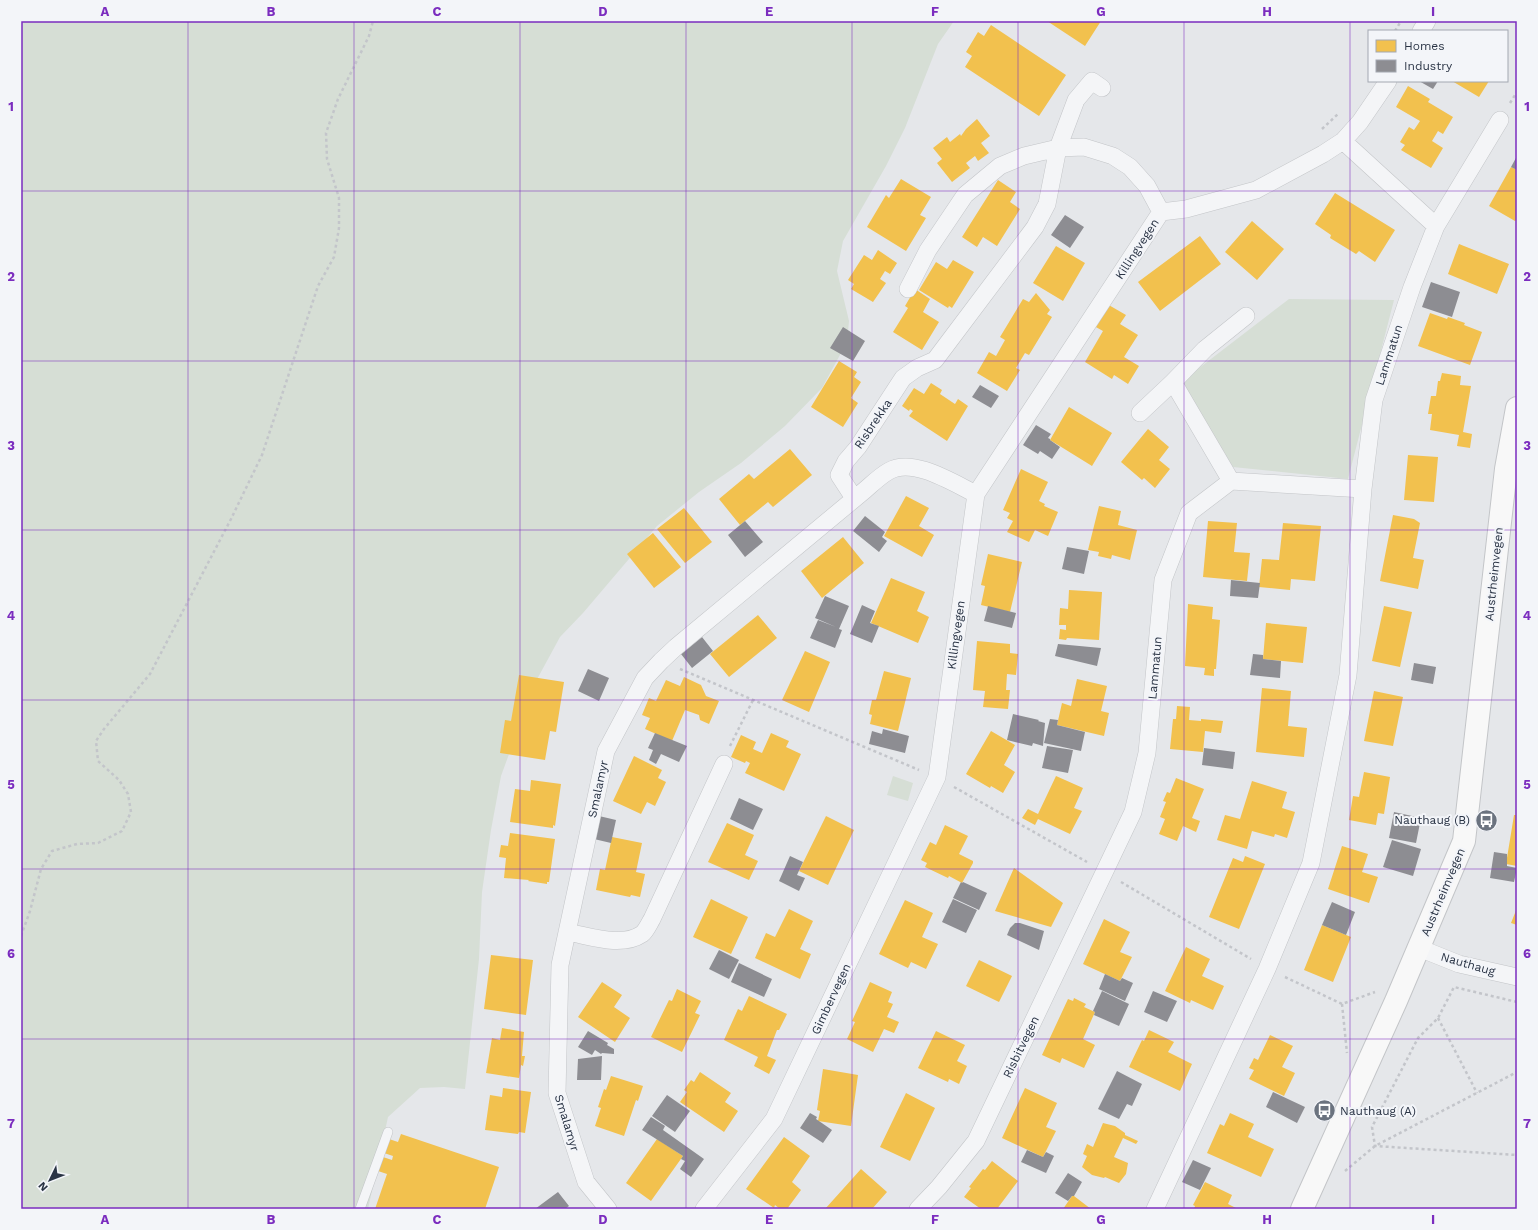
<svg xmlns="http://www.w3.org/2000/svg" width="1538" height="1230" viewBox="0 0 1538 1230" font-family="'Work Sans',sans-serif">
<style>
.green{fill:#d6ded5}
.homes{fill:#f2c14e}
.industry{fill:#8d8d92}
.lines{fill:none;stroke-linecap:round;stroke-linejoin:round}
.service-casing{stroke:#c3c5c8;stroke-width:10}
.minor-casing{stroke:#c3c5c8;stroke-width:18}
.secondary-casing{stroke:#c3c5c8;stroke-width:24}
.path{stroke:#c3c5ca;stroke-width:2.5;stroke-dasharray:3 3;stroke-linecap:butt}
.service{stroke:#f4f5f7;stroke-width:9}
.minor{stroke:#f4f5f7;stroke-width:17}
.secondary{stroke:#f8f8f8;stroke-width:22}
.grid{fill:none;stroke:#7b2cbf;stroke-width:1;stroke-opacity:0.55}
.labels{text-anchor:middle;stroke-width:4;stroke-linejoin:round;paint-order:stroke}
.street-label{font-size:12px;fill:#2a3445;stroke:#f3f5f9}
.poi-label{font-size:12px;fill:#2a3445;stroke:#f3f5f9;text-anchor:end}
.neatline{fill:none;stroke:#7b2cbf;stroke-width:1.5}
.grid-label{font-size:13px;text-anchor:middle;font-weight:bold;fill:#7b2cbf}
</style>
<rect width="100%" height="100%" fill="#e5e7ea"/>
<path class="green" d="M21,21H954L938,44L905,128L886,166L843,241L837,271L849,321L847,342L822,388L785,426L741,463L699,492L657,526L583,613L560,637L535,683L501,776L491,830L482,892L479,959L465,1089L444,1087L420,1088L388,1117L368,1209H21Z
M1289,299L1394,300L1348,479L1233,467L1181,382Z
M893,776L913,783L908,801L887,795Z"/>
<path class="homes" d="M1047,21H1101L1085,46Z
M991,25L1066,75L1039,116L965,67L972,56L966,52L978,32L984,36Z
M1452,81H1489L1479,97Z
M1408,86L1430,99L1428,102L1453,117L1443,134L1438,131L1432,141L1443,148L1431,168L1401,150L1405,145L1400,142L1409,127L1414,130L1420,121L1396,107Z
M977,119L990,136L981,143L989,153L978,161L975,156L966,163L970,168L952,182L937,163L942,159L933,148L947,137L950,142L960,134L961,136L966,129Z
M1511,167L1517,170V220L1515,221L1489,206Z
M901,179L931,197L920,215L926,218L906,251L867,227L886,195L889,198Z
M998,180L1016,192L1010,202L1020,209L997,246L983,237L977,247L962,237Z
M1335,193L1395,230L1375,262L1359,251L1356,254L1330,238L1331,235L1315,224Z
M1252,221L1284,249L1257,280L1225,252Z
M1200,236L1221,264L1160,311L1138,282Z
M1459,244L1509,264L1497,294L1448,274Z
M1056,246L1085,263L1063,301L1033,283Z
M878,250L897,263L890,274L885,271L880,279L886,283L873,302L851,289L854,284L848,280L864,255L872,260Z
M953,260L974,272L952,308L949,306L948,308L919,290L936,262L947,269Z
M915,289L930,299L923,312L939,322L922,350L893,332L908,308L905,306Z
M1036,293L1050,310L1047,314L1052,317L1029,355L1025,353L1016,368L1020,370L1007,391L977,373L989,352L996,356L1005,340L1000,337L1023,299L1029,302Z
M1107,304L1126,315L1120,324L1138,335L1124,357L1139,366L1128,384L1114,375L1112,379L1085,362L1103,331L1094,326Z
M1430,313L1447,319L1448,317L1465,323L1464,325L1482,332L1470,365L1418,346Z
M839,361L857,372L854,377L861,382L851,398L858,403L843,427L811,407Z
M1442,373L1461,376L1460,385L1471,386L1463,432L1472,434L1470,448L1457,446L1459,435L1430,430L1432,414H1428L1431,396H1436L1438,381H1440Z
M931,383L942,390L940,394L955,404L958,399L968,406L947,441L909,416L913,411L910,409L909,411L902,406L914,388L924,394Z
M1069,407L1112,433L1092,466L1050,440Z
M1148,429L1169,447L1159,460L1170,469L1155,488L1144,478L1142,480L1121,462Z
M790,449L812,475L773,507L768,502L740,525L719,499L749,474L754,479Z
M1408,455L1438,457L1434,502L1404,500Z
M1021,469L1048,482L1039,501L1045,504L1044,506L1058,512L1048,536L1035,530L1029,542L1007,532L1013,521L1007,518L1010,513L1003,510Z
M906,496L929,508L919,526L934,535L922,557L884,536Z
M1099,506L1121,511L1118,525L1137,530L1130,560L1112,555L1111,559L1098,556L1099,552L1088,550Z
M684,508L712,542L685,563L657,529Z
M1393,515L1414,519L1420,523L1413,558L1424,560L1418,589L1380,581Z
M1208,521L1237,523L1234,552L1250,553L1247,581L1203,577Z
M1283,523L1321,526L1315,581L1291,579L1290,590L1259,587L1262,559L1279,560Z
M653,533L681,567L654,588L627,554Z
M843,537L864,563L822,598L801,571Z
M988,554L1022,562L1010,612L981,605L985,586L981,585Z
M891,578L925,592L917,611L929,617L918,643L871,623Z
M1069,590L1102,592L1099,640L1067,638L1066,640L1059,639L1060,629L1066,630V625H1059L1060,608L1068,609Z
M1188,604L1213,607L1212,619L1220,620L1216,669H1214V676L1204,675L1205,668L1185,666Z
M1384,606L1412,612L1400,667L1372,661Z
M758,615L777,638L729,677L710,654Z
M1266,623L1307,627L1303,663L1263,659Z
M977,641L1010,644V653L1018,654L1016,675L1007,674L1006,690H1010L1008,709L983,707L985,691L973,690Z
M805,651L830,662L809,712L782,700Z
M884,671L911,678L898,731L870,724L872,715L869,714L872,700H876Z
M519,675L564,682L556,732L550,731L545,760L500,753L505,720L511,721Z
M684,677L701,685L706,696L719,701L709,724L700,720L699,715L685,710L672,741L645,729L650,718L642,715L649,698L656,701L666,680L680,686Z
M1077,679L1107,686L1101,711L1109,713L1104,736L1057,725L1062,703L1071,706Z
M1262,688L1291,691L1288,726L1307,728L1304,757L1256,752Z
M1374,691L1403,697L1393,746L1364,741Z
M1177,706L1190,707L1189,720L1201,721V719L1223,721L1221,733L1205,731L1203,752L1170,749L1173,719H1176Z
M991,731L1015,745L1004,765L1015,772L1003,793L991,786L990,788L966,774Z
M771,733L789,741L786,747L801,754L784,791L745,773L750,763L746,761L745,763L731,757L741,735L756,742L753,749L762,753Z
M634,756L662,770L658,778L666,782L655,806L647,802L641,814L613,801Z
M1364,772L1390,777L1384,814L1378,813L1376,825L1349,820L1353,796L1359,797Z
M1056,776L1083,788L1074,808L1082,811L1070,834L1038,819L1035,825L1022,818L1028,809L1038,814Z
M1176,778L1204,789L1192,818L1200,821L1196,832L1183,826L1177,841L1159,834L1165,819L1160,817L1166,802L1163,801L1167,792L1170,793Z
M531,780L561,784L555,826L553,825V828L510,822L515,789L530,791Z
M1252,781L1287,792L1282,808L1295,812L1287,838L1275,834L1274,837L1252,831L1247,849L1217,840L1225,815L1240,819Z
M1514,815H1517V866L1506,864Z
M826,816L854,830L828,885L799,871Z
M727,823L754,835L745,855L758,861L749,880L708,862Z
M945,825L968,836L959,854L973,861V863L962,883L949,876L948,878L925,867L927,863L921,860L930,842L936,845Z
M510,833L555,839L549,882H547V884L528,881L529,880L504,878L506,858L499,857L501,845L508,846Z
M612,837L642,843L636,872L645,874L640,897L631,895L630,897L596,890L600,869L605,870Z
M1342,846L1368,854L1362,872L1378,877L1369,903L1328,889Z
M1245,856L1265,864L1239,929L1209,917L1233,858L1243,862Z
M1014,868L1063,903L1051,927L995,911Z
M711,899L748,917L731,954L693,937Z
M905,900L933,913L922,937L938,944L926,969L911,962L908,968L879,954Z
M1517,908V925L1511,923Z
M789,909L813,921L800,949L811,954L800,979L755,958L766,933L775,937Z
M1104,919L1130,932L1120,952L1132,957L1120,981L1083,964Z
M1322,925L1351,937L1333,982L1304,970Z
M1186,947L1210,959L1202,976L1224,986L1213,1010L1191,1000L1190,1003L1165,991Z
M491,955L533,960L526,1015L484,1009Z
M979,960L1012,976L999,1002L966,986Z
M602,982L622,995L614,1007L630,1018L615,1042L578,1017Z
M870,982L892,992L888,1002L893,1004L887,1017L899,1022L894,1033L884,1029L873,1052L847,1039L855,1022L852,1021Z
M677,989L701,1001L695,1013L700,1015L682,1052L651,1037L669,1000L672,1001Z
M749,996L787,1014L779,1030H777L767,1056L776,1060L769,1074L754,1066L758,1057L724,1040L738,1009L742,1011Z
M1074,998L1086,1004L1084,1007L1095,1012L1083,1039L1095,1045L1084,1068L1062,1058L1060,1063L1042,1055L1068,999L1073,1001Z
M502,1028L524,1032L522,1056H525L523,1066L521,1065L519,1078L486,1073L492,1038L500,1040Z
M1149,1030L1174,1042L1168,1052L1192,1064L1180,1091L1129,1067L1142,1040L1144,1041Z
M936,1031L965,1045L957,1061L967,1066L959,1084L949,1079L948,1082L918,1068Z
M1270,1035L1293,1046L1282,1067L1295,1073L1284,1096L1249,1079L1254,1070L1249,1068L1254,1058L1258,1060Z
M823,1069L858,1075L851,1126L818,1121L820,1111L817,1110Z
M700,1072L731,1093L725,1102L738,1111L724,1132L680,1102L687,1092L684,1090L691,1080L694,1082Z
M611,1076L643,1086L638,1101L636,1100L624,1136L595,1126L601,1108L598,1107L604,1089L606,1090Z
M503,1088L531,1092L525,1133L519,1132L518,1134L485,1130L490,1095L502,1097Z
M1025,1088L1057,1103L1046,1127L1056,1131L1043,1157L1002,1138Z
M906,1093L935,1108L910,1161L880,1147Z
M1230,1113L1254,1124L1248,1137L1274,1149L1261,1177L1207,1153L1220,1124L1224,1126Z
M1103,1123L1115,1126L1125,1133V1135L1138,1141L1136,1144L1123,1138L1114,1157L1128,1163L1126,1174L1119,1183L1105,1177L1104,1178L1092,1175L1082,1167L1087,1156L1083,1154L1087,1144L1093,1147Z
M401,1134L499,1167L485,1209H375L387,1174L378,1171L383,1157L392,1160L393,1156L384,1153L389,1139L398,1142Z
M784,1137L810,1156L792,1182L801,1190L787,1209H780L775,1205L774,1208L746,1189Z
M657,1139L683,1156L651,1201L626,1183Z
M992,1161L1018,1181L997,1209H981L964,1197L971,1188L969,1187L983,1169L985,1170Z
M861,1169L887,1192L872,1209H825Z
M1205,1182L1232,1195L1228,1204L1238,1209H1194L1195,1206L1193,1205Z
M1072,1196H1074L1091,1209H1063Z"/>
<path class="industry" d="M1419,81H1438L1433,89Z
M1517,156V170L1511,167Z
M1065,215L1084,227L1070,248L1051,235Z
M1431,282L1460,292L1452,317L1422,307Z
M843,327L865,341L853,361L830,348Z
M980,385L999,396L991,408L972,397Z
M1036,425L1051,434L1048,438L1050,439V440L1060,447L1052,459L1040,451L1038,454L1023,445Z
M865,516L885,532L882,537L887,541L879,552L853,531Z
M745,521L763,542L745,557L728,535Z
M1067,547L1089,551L1084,574L1062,569Z
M1231,580L1260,583L1258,598L1230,596Z
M825,596L849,606L839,629L842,630L835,648L810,638L818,620L836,627L815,618Z
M862,605L875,611L870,623L879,626L872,643L850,634Z
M988,606L1016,613L1012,628L984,621Z
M702,637L713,651L692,668L681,654Z
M1058,644L1101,648L1097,666L1055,656Z
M1253,654L1263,655V659L1281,661L1280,678L1250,675Z
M1414,663L1436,667L1433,684L1411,680Z
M588,669L609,678L599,701L578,691Z
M1013,714L1039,720L1038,721L1045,723L1043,746L1033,743L1032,746L1007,740Z
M1050,719L1058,720L1057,725L1085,732L1081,751L1044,743Z
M883,729L909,736L905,753L869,744L872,731L882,734Z
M655,733L687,746L679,762L661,754L656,764L649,760L653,750L648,748Z
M1047,746L1073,750L1068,773L1042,768Z
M1204,748L1235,752L1233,769L1202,765Z
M739,798L763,809L753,830L730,819Z
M1394,812L1421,818L1416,843L1389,838Z
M599,816L616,820L611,843L594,839Z
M1392,840L1421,849L1413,876L1383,867Z
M1494,852L1507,854V866L1517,868L1514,882L1490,878Z
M790,856L803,862L797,875L805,878L799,891L779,881Z
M961,882L962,883L963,882L987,893L979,910L953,898Z
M953,899L977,910L966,933L942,922Z
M1332,902L1355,912L1346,935L1322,925Z
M1015,923H1020L1044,931L1039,950L1007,935L1010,928Z
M719,950L739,960L729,979L709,969Z
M739,963L772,979L764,997L731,982Z
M1105,974L1120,981L1122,978L1133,983L1125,1001L1099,989Z
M1102,991L1129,1004L1119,1026L1094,1015L1095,1012L1093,1011Z
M1153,991L1177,1001L1167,1022L1144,1012Z
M588,1031L608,1043L607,1045L614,1049V1054L602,1053L601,1054L595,1050L592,1055L578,1047Z
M602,1056L601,1080H577L578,1059Z
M1117,1071L1142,1084L1132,1106L1127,1104L1119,1119L1098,1109Z
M1273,1092L1305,1107L1297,1123L1266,1107Z
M667,1095L690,1111L675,1132L652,1116Z
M810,1113L817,1117L816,1119L832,1130L823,1143L800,1128Z
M651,1117L665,1126L663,1130L704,1159L691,1177L680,1169L685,1161L681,1159L683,1156L642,1130Z
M1027,1150L1043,1157L1046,1152L1054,1156L1046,1173L1021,1162Z
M1193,1160L1211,1168L1200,1190L1182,1182Z
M1068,1173L1082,1182L1074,1196H1072L1068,1201L1055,1193Z
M558,1192L569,1206L565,1209H535Z"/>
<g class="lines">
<defs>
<path id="service" d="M360,1209L388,1132"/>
<path id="minor" d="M1421,31L1427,21
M1102,88L1092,81L1076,100L1058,148L1084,147L1113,156L1130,167L1147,186L1161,212
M1343,141L1436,226
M1140,413L1173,382
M1231,481L1173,382L1205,349L1246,316
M854,498L839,475L846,461L858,447L903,378L917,368L935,360L1035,227L1047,204L1058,148L1024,156L1000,166L965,195L928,250L908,289
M567,932C590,936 621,948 642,934C646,931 649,924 652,919L724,764
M1419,948L1459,964L1517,977
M608,1209L586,1182L557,1093L560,965L606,751L645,678L661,661L676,647L865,490C872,484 880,476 889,471C913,457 953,483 976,494
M704,1209L774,1119L937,777L976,494L1161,212L1186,209L1256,190L1323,154L1343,141L1360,122L1388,81
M918,1209L939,1187L976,1141L1133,812L1147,753L1163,580L1189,513L1231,481L1363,489
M1155,1209L1267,969L1311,863L1348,675L1363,489L1374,400L1412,287L1436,226L1500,120"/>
<path id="secondary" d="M1302,1209L1396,1001L1464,841L1506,469L1517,408"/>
</defs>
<use href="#service" class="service-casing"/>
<use href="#minor" class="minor-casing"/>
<use href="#secondary" class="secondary-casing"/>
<path class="path" d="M1395,31L1401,21
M1510,103L1517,92
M1322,129L1338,114
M680,669L919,770
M730,746L753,700
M954,787L1087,862
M1121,882L1251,959
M21,936L30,911L41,869L52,851L77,844L98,843L122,831L131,812L128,794L119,780L98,761L96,741L104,729L150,674L231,519L262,455L318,286L334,257L339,228V198L327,159L326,133L338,99L369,36L373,21
M1285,977L1342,1004L1375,992
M1517,1002L1454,987L1438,1018L1418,1038L1372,1127L1375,1146L1517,1155
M1342,1004L1347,1053
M1438,1018L1477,1093
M1345,1171L1375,1146L1517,1072"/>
<use href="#service" class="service"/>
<use href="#minor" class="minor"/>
<use href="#secondary" class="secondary"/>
</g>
<path class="grid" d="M188,21V1209M354,21V1209M520,21V1209M686,21V1209M852,21V1209M1018,21V1209M1184,21V1209M1350,21V1209M21,191H1517M21,361H1517M21,530H1517M21,700H1517M21,869H1517M21,1039H1517"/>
<defs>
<symbol id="bus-disc" viewBox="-11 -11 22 22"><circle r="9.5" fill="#6b737f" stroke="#f3f5f9"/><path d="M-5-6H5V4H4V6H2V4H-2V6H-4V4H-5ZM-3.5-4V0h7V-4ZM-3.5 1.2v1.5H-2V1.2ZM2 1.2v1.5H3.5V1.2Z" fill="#fff"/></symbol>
</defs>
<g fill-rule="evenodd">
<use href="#bus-disc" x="1474" y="808" width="25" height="25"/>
<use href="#bus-disc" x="1312" y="1098" width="25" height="25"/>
</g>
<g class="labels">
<g class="street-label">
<text transform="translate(1137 249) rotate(-57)" y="4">Killingvegen</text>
<text transform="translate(1389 355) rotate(-72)" y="4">Lammatun</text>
<text transform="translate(873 424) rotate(-56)" y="4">Risbrekka</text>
<text transform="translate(1494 574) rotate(-84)" y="4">Austrheimvegen</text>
<text transform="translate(956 635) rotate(-82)" y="4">Killingvegen</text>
<text transform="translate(1155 668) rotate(-85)" y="4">Lammatun</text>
<text transform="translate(598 789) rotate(-78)" y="4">Smalamyr</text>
<text transform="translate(1443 892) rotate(-67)" y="4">Austrheimvegen</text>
<text transform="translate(1468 964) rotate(16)" y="4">Nauthaug</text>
<text transform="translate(831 999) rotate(-65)" y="4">Gimbervegen</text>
<text transform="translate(1021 1047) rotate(-64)" y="4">Risbitvegen</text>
<text transform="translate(567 1123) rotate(73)" y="4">Smalamyr</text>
</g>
<g class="poi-label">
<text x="1470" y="824">Nauthaug (B)</text>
<text x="1340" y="1115" text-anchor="start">Nauthaug (A)</text>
</g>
</g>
<rect width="1538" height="1230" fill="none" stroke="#f3f5f9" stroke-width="44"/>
<rect x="1368" y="30" width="140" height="52" fill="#f3f5f9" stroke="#a3a8b1"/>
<rect x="1376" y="40" width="20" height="12" fill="#f2c14e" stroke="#a3a8b1"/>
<text x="1404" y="50" font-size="12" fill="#2a3445">Homes</text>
<rect x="1376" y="60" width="20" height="12" fill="#8d8d92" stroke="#a3a8b1"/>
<text x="1404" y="70" font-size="12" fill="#2a3445">Industry</text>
<g transform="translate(50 1180) rotate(227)" stroke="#f3f5f9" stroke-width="3" paint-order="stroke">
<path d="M0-3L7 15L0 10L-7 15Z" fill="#2a3445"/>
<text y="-6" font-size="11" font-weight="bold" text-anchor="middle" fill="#2a3445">N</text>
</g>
<rect x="22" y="22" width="1494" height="1186" class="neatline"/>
<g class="grid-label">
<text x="105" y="16">A</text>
<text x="271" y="16">B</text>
<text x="437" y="16">C</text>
<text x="603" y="16">D</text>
<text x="769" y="16">E</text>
<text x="935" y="16">F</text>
<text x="1101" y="16">G</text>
<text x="1267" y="16">H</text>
<text x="1433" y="16">I</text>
<text x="11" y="111">1</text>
<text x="1527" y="111">1</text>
<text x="11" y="281">2</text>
<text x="1527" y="281">2</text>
<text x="11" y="450">3</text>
<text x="1527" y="450">3</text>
<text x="11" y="620">4</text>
<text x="1527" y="620">4</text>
<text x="11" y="789">5</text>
<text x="1527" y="789">5</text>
<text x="11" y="958">6</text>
<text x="1527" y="958">6</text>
<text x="11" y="1128">7</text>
<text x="1527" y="1128">7</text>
<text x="105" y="1224">A</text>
<text x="271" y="1224">B</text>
<text x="437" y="1224">C</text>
<text x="603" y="1224">D</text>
<text x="769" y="1224">E</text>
<text x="935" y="1224">F</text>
<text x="1101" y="1224">G</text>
<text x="1267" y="1224">H</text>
<text x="1433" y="1224">I</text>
</g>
</svg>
